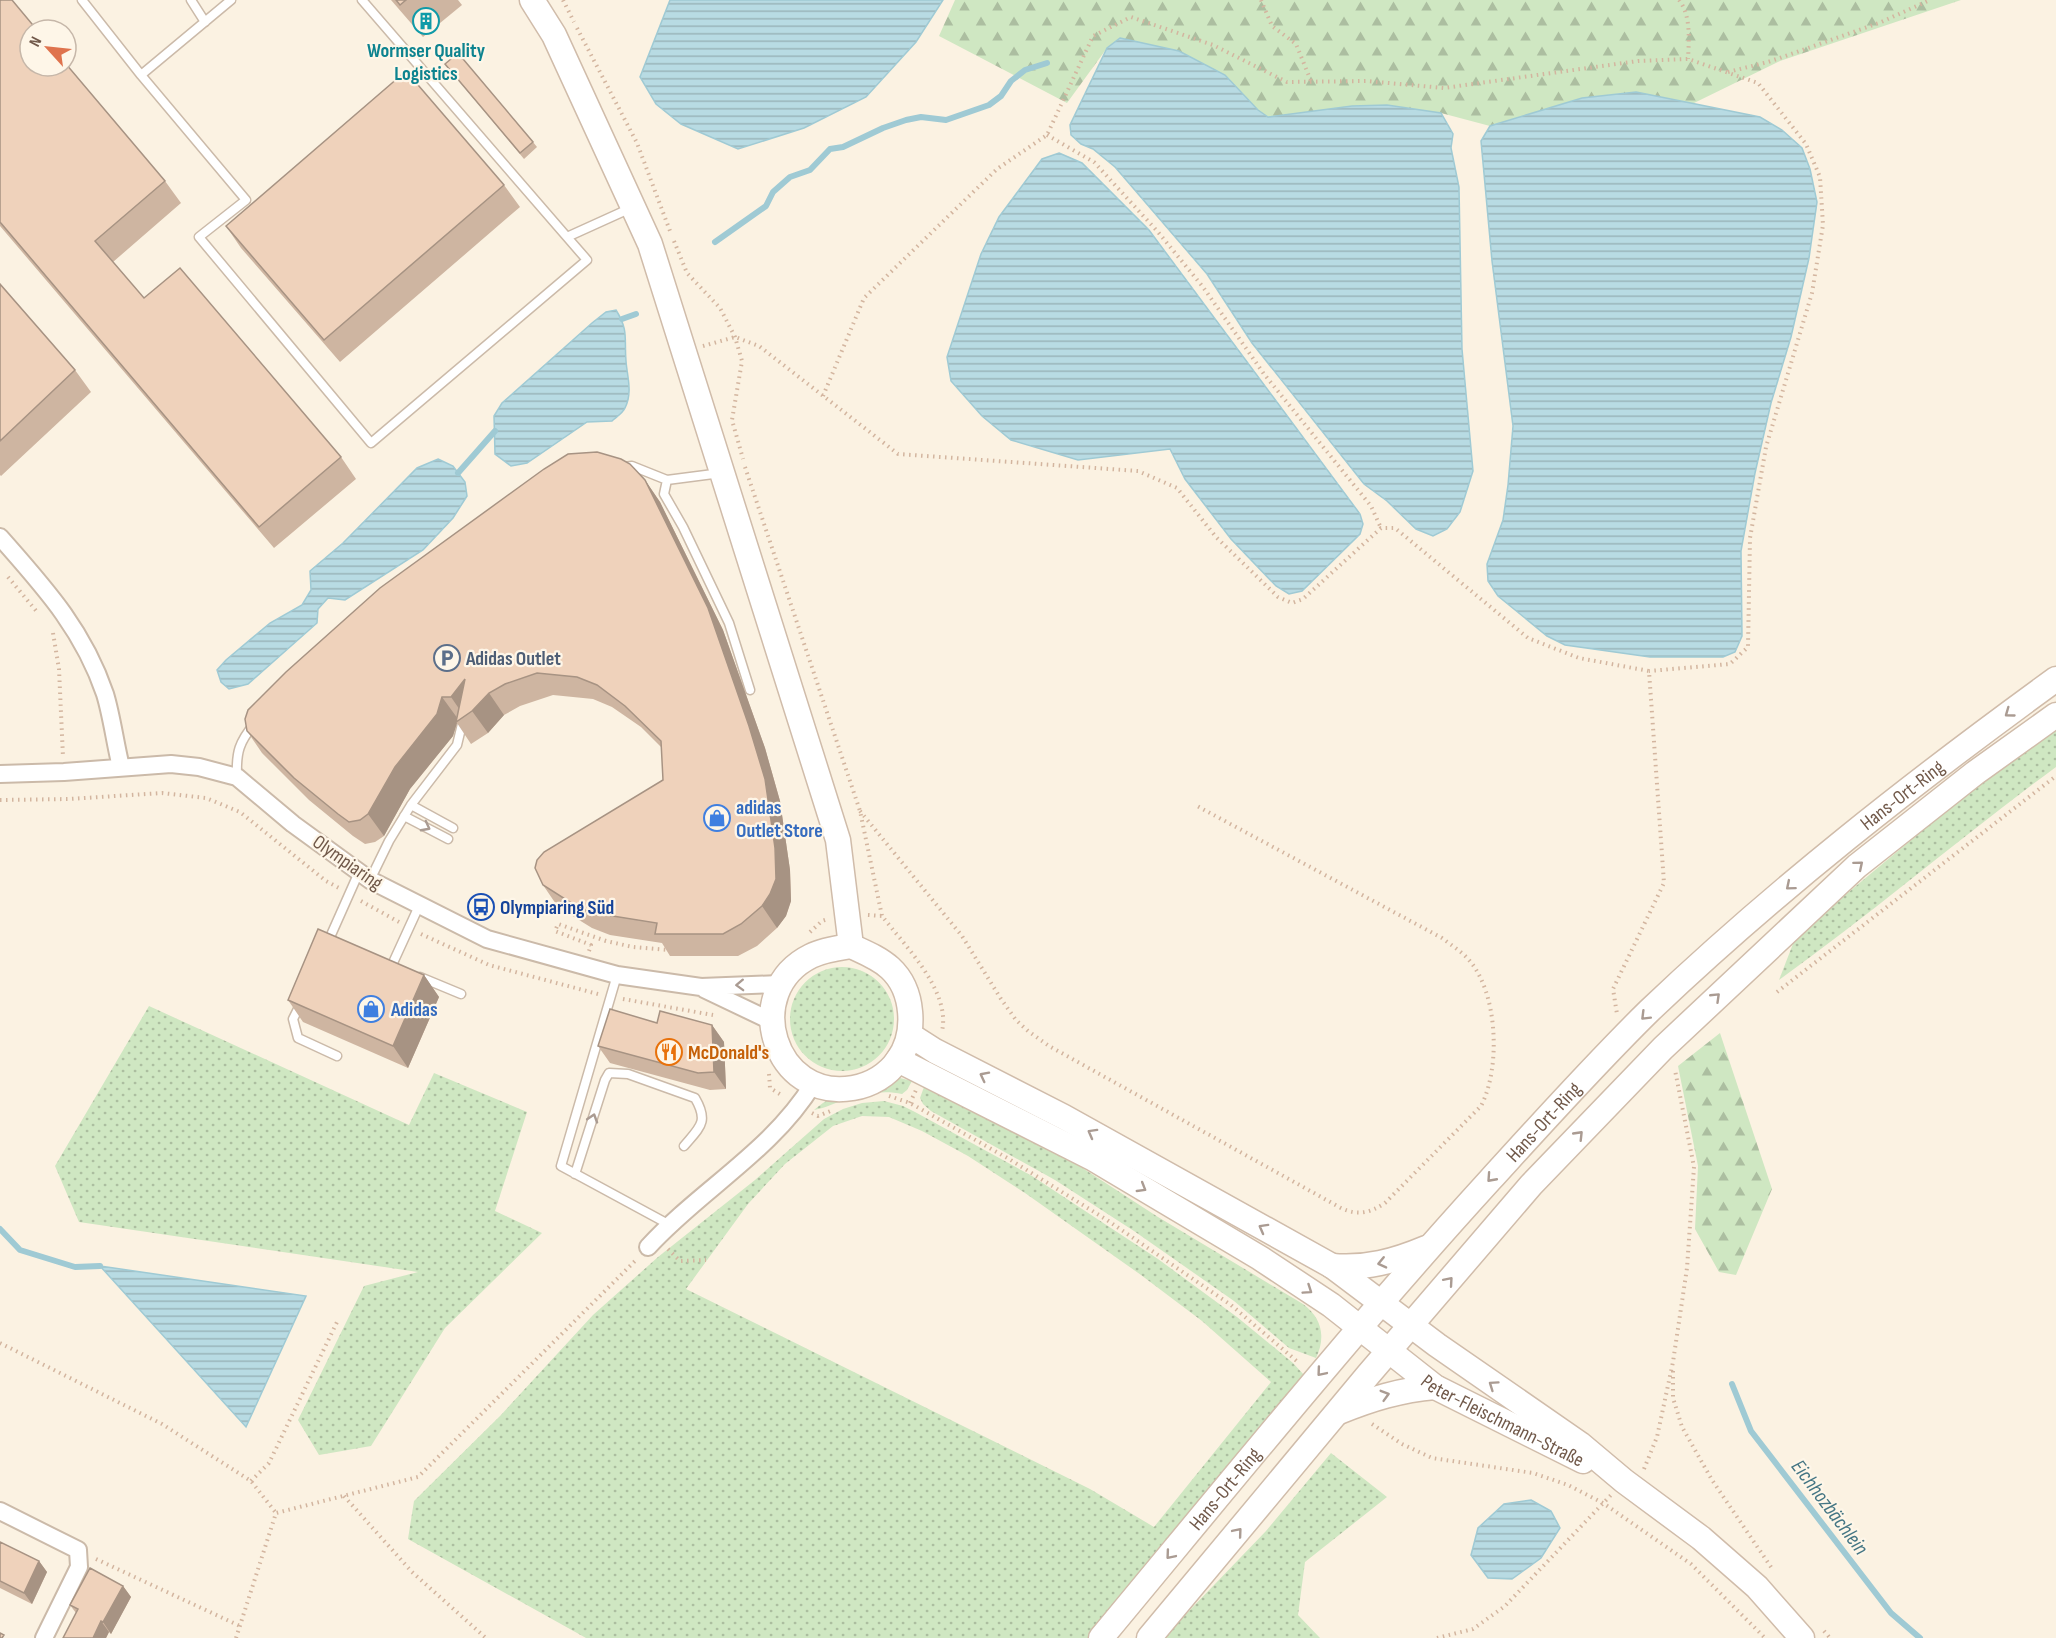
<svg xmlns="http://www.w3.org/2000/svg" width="2056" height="1638" viewBox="0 0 2056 1638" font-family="'Sofia Sans Condensed',sans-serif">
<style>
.grass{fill:url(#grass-dots);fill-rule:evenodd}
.forest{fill:url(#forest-firs)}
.water{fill:url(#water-rules);stroke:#9fcad4;stroke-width:1.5}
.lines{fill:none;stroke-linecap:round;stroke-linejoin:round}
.stream{stroke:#9fcad4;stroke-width:6}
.lane-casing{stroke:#cbbaa9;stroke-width:11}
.street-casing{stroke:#cbbaa9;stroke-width:20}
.secondary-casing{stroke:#d0bcaa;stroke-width:27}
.path{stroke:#d3b59f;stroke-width:4;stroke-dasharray:1.5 4.5;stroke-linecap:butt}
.lane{stroke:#fff;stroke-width:8}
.street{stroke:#fff;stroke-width:16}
.secondary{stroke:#fff;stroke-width:24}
.wall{fill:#ceb5a1}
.shaded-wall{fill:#a79383}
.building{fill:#efd2bb;stroke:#a79383;stroke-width:1.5}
.oneway{stroke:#aa9b92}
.labels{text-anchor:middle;stroke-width:4.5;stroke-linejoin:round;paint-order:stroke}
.culture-label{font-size:20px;font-weight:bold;fill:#0d838f;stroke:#fef6e8}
.service-label{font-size:20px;font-weight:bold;fill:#4e5e75;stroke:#fef6e8;text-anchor:start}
.street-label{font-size:20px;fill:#71594a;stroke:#fef6e8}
.shop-label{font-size:20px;font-weight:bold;fill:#366cbe;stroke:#fef6e8;text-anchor:start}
.transit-label{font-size:20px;font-weight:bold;fill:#164399;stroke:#fef6e8;text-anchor:start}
.food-label{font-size:20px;font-weight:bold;fill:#c56008;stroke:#fef6e8;text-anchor:start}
.water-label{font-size:21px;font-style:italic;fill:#457684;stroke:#fef6e8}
</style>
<defs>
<pattern id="grass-dots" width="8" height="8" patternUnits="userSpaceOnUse" patternTransform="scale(1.5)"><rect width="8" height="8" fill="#cfe7c2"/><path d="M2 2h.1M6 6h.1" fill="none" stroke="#acbea0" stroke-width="1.8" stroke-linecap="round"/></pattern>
<pattern id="forest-firs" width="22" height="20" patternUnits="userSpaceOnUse" patternTransform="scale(1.5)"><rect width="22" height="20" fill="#cfe7c2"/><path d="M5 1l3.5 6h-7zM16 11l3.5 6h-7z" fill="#acbea0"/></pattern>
<pattern id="water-rules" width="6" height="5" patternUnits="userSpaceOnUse" patternTransform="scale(1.5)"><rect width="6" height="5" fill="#b8dbe3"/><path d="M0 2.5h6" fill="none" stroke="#9ab5ba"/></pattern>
</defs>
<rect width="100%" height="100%" fill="#fbf2e2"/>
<path class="grass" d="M2056,727V767C1962,836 1874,912 1779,980L1796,936L1989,775Z
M790 1019a52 52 0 1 1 104 0a52 52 0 1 1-104 0Z
M149,1006L409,1125L434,1073L527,1112L495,1211L542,1233L445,1328L371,1446L319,1455L298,1420L364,1286L418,1272L79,1222L55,1166Z
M900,1078L912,1081L907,1090L902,1094C883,1090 864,1094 846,1099C834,1103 826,1108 814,1110C837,1090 870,1081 900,1078Z
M924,1087L1027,1135L1064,1156L1158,1217L1303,1304C1322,1318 1326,1337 1316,1358L1289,1348L1234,1301L1134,1231L1055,1180L931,1111L923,1104L920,1098Z
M884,1101L903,1106L915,1112L1032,1176L1158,1259L1237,1317L1293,1363L1304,1375L1201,1504L1089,1638H586L408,1539L414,1501L500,1416L593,1315L658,1257L755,1180L824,1119L843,1109L862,1103ZM862,1116L889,1117L922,1131L968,1156L1025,1193L1141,1275L1202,1321L1271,1382L1154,1527L1090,1489L686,1289L748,1204L785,1164L833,1126Z
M1331,1453L1387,1497L1305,1562L1298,1615L1320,1638H1163L1266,1531Z"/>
<path class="forest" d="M955,0H1961L1780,61L1692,104L1636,92L1582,98L1490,126L1441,113L1387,105L1352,106L1268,117L1120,38L1107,48L1067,103L939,36Z
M1720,1033L1772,1189L1736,1275L1719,1272L1695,1229L1698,1166L1678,1066Z"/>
<path class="water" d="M670,0H943L916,42L866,97L804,128L738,149L681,124L656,104L640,77Z
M1120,38L1179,51L1225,75L1258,110L1268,117L1352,106L1387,105L1441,113L1453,134L1451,148L1459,187L1462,349L1473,471L1460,512L1447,529L1433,536L1416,529L1387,501L1364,484L1252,343L1207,274L1115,167L1093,149L1081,144L1071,135L1070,125L1107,48Z
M1636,92L1760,117L1782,130L1802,148L1810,169L1817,202L1809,258L1791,337L1771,403L1755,473L1741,551L1742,636L1735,652L1723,657H1650L1565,645L1547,636L1498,596L1488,581L1487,564L1503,520L1508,485L1513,426L1492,261L1481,141L1490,126L1582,98Z
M1059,153L1082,163L1149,230L1360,514L1363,524L1360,534L1302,591L1289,594L1276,586L1231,539L1185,479L1170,449L1078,460L1011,440L982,416L951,381L947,357L981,254L999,217L1042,159Z
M616,310C629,331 624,338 626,361C627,376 633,392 625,408C623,413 615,418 612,421L587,422L527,463L511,466L495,454L494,416L502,403L592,323L606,312Z
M438,459L453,466L465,482L467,496L453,518L423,550L345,600L328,598L318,609L317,623L248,684L229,689L221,682L217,670L226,660L270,623L302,605L311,590L310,571L343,543L417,468Z
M100,1266L306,1296L246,1427Z
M1531,1500L1551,1511L1560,1528L1541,1558L1512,1579L1488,1578L1471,1555L1478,1528L1504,1504Z"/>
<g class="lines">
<path class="stream" d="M715,242L766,206L773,192L790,177L810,170L830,149L843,147L883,128L906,120L921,117L946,120L989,105L1001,96L1011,81L1025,70L1047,63
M622,319L636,314
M458,473L495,431
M0,1229L20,1250L75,1267L100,1266
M1732,1384L1751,1431L1891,1613L1920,1638"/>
<defs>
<path id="lane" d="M82,0L141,75L231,0
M191,0L205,22
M362,0L567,237L631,208
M141,75L246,200L199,237L371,443L587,260L567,237
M624,467L632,466L667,480L721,473
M667,480L664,494L683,527L729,623L750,690
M237,777C236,752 239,742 255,723
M411,805L453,828
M404,816L448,839
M370,880L389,841L411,805L457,745L462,724
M327,944L359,872
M392,965L419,906
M617,975L561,1166L670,1225
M420,977L461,994
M301,1003L293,1019L298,1038L337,1056
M575,1174L605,1080L609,1073L628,1074L695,1098C709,1122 700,1127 684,1146"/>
<path id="street" d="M0,537C44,587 83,629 105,694C112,717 115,743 121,767
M0,774L64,772L171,764L199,767L237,777L293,824L370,880L487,939L617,975L701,987L780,984
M704,989L771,1021
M648,1247C700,1190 772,1151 813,1084
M0,1511L78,1550L79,1567L44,1638"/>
<g id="secondary">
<path d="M532,0L554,35L650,244L838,840L851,946"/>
<path d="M851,946C864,952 879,958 890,968C914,990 917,1034 898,1060C888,1075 871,1085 853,1088C774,1102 740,991 811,956C823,950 838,948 851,946Z"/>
<path d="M910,1035L935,1051L1064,1117L1332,1266L1437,1345L1580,1444L1624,1481L1701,1538L1757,1587L1802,1638"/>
<path id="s1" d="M898,1060L1092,1158L1260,1258L1331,1305L1435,1387L1583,1461"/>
<path d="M1332,1266C1366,1269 1395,1261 1426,1248"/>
<path d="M1339,1412C1371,1399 1400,1390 1435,1387"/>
<path id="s2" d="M1101,1638C1229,1484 1355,1328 1490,1180C1542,1123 1594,1065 1649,1011C1776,890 1914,782 2056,679"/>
<path d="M1149,1638L1368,1375L1531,1185L1663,1048L1857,866L1975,773L2056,715"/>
</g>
</defs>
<use href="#lane" class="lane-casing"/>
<use href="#street" class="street-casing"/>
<use href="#secondary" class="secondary-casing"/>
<path class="path" d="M563,0L574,22
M1261,0L1272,26L1296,44L1311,81
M1679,0C1691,15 1689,40 1688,59
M577,28L637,143L670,231
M1728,72L1768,62L1879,23L1930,0
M1047,135L1094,162L1158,232L1203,287L1264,374L1371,506L1381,528
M674,241L687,273L720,308L735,337L742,361L732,420L743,459
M703,346L735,337L759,346L898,454L1138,471L1177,488L1216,537L1278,597L1292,603L1303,599L1381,528H1395L1528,638L1579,658L1649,671L1664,883L1613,989L1617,1014
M823,396L864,298L997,169L1047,135L1093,36L1131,17L1213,45L1287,82L1366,81L1444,88L1638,61L1688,59L1758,83L1806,144L1820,177L1823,225L1812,293L1766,447L1750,538L1748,647L1730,664L1649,671
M745,467L860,811L882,916
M8,577L38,613
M53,633L59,669L63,757
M0,800L69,799L162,793L206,798L240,812L326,881L339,888
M860,811L962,936L1001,999L1016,1020L1028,1031L1049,1046L1341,1208C1358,1216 1370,1213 1385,1203L1481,1106C1501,1068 1498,991 1468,959C1461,951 1451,945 1442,938L1197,806
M361,901L399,922
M868,915L882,916C905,946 951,991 942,1031
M810,932L822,921L828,919
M421,934L489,965L598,994
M589,951L591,945L555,931L558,924L606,941L633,947L669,950
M1777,992L2056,776
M623,999L713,1015
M769,1074L770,1088L783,1096
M889,1096L910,1103L1009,1159L1107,1220L1231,1305L1299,1363
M910,1103L916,1090
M812,1113L818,1116L833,1110
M668,1249L680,1261L706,1260
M0,1343L162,1424L251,1481L276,1513
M1673,1371V1398L1682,1427L1712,1480L1773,1570
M1372,1424L1402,1444L1432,1458L1533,1473L1568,1485L1603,1503L1691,1564L1765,1638
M1644,1469L1657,1437L1673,1362L1687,1268L1694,1167L1675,1070
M251,1481L269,1463L338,1320
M344,1496L412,1572L486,1638
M96,1559L240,1626
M1824,1631L1830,1638
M236,1638L276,1513L418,1477L637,1259
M1437,1638L1473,1629L1505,1606L1611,1495"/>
<use href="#lane" class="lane"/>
<use href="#street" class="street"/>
<use href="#secondary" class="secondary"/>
</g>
<path class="wall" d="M391,0H458L462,5L423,37Z
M0,1L165,181L181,203L113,262L144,298L341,457L356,479L274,548L0,226Z
M445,64L533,142L537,147L524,159Z
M504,185L520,207L340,362L241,248L226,226Z
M0,284L75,370L91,392L1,476L0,475Z
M645,480L660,502L723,630L765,748L780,801L790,870L791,901L786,916L777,928L757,946L738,956H670L662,943L610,935L592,928L558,907L543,885L663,780L662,748L641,727L612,707L593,699L553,695L520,706L504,715L488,733L471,744L457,723L453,736L410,789L384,836L375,842L365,844L353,836L309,800L262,753L247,731Z
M424,975L439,997L408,1068L303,1022L288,1000Z
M657,1023L712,1025L724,1042L726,1089L710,1090L610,1063L598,1046Z
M0,1542L39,1561L47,1572L32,1604L0,1588Z
M123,1586L131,1597L111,1634L109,1632L106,1638H63L76,1613L70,1605Z"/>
<path class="shaded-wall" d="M645,480L660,502L723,630L765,748L780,801L790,870L791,901L786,916L777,928L762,906Z
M465,679L489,693L504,715L488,733L472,711L464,716L451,697Z
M442,697L458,719L456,722L457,723L453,736L410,789L384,836L368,814L395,767Z
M424,975L439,997L408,1068L393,1046Z
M712,1025L724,1042L726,1089L714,1072Z
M39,1561L47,1572L32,1604L24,1593Z
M123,1586L131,1597L111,1634L103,1622Z
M101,1621L109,1632L106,1638H93Z"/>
<path class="building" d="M1,0H12L37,30H30V66H66V64L165,181L95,241L144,298L180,268L341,457L259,527L0,222V1Z
M396,0H406L400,5Z
M458,53L533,142L520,153L445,64Z
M406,71L504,185L324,340L226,226Z
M0,284L75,370L0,441Z
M597,452L621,459L630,464L645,480L708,608L749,726L765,779L775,848L776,879L770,894L762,906L741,924L723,934H655L657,923L594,913L576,906L543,885L535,868L537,860L544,852L663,780L661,741L625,706L597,685L577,677L537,673L505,684L489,693L472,711L456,722L465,679L451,697H442L437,714L395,767L368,814L360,820L349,822L338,814L294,778L247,731L245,719L248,710L286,672L380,588L544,469L568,454Z
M318,929L424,975L393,1046L288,1000Z
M610,1009L657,1023L660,1011L712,1025L714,1072L698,1073L598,1046Z
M0,1542L39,1561L24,1593L0,1581Z
M90,1568L123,1586L103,1622L101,1621L93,1638H63L78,1609L70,1605Z
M0,1633L4,1635L2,1638H0Z"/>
<defs><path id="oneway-chevron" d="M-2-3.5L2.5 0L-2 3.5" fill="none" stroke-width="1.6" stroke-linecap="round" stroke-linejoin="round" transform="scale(1.5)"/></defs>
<g class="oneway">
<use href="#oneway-chevron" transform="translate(2009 713) rotate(144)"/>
<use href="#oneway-chevron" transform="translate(426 827) rotate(28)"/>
<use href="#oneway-chevron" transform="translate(1859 865) rotate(-40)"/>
<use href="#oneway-chevron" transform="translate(1790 886) rotate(140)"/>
<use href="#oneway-chevron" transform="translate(740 985) rotate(178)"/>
<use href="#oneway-chevron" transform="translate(1716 997) rotate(-44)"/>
<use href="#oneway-chevron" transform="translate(1645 1016) rotate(135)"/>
<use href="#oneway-chevron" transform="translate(984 1076) rotate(-153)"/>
<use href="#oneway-chevron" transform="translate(593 1118) rotate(-72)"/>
<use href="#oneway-chevron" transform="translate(1092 1133) rotate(-151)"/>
<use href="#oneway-chevron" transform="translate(1579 1135) rotate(-46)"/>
<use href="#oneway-chevron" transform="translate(1491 1178) rotate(132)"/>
<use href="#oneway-chevron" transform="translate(1142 1188) rotate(31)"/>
<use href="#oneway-chevron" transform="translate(1263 1228) rotate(-151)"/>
<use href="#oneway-chevron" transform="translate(1382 1263) rotate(167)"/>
<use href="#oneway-chevron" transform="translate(1449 1281) rotate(-49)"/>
<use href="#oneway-chevron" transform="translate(1308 1290) rotate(34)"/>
<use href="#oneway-chevron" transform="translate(1321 1372) rotate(130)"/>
<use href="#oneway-chevron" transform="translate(1493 1385) rotate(-145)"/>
<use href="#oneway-chevron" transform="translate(1385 1395) rotate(-16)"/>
<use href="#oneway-chevron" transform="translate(1238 1532) rotate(-50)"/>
<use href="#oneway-chevron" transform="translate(1170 1555) rotate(130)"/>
</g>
<defs>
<symbol id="building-ring" viewBox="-11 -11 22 22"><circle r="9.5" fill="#fef6e8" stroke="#0f9aa8" stroke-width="1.5"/><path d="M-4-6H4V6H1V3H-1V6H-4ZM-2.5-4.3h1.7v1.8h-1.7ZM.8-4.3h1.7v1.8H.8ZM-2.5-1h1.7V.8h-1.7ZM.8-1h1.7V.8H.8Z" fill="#0f9aa8"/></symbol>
<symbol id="parking-ring" viewBox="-11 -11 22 22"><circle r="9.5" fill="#fef6e8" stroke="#5c6f8a" stroke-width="1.5"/><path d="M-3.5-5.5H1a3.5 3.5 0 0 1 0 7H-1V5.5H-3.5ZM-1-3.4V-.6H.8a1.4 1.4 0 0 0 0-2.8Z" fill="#5c6f8a"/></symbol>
<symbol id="shop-ring" viewBox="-11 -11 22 22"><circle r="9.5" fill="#fef6e8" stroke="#3f7fe0" stroke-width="1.5"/><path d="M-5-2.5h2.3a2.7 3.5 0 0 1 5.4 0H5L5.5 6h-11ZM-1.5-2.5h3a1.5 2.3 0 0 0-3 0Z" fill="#3f7fe0"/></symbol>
<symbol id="bus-ring" viewBox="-11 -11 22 22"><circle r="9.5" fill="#fef6e8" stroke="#1a4fb4" stroke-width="1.5"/><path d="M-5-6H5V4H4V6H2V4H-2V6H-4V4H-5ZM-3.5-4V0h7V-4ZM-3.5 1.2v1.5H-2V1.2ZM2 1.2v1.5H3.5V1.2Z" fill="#1a4fb4"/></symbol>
<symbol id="restaurant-ring" viewBox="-11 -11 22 22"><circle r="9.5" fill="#fef6e8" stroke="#e8710a" stroke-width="1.5"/><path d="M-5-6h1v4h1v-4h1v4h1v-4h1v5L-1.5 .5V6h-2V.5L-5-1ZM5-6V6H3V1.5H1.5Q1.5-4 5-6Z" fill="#e8710a"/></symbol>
</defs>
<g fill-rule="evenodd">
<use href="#building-ring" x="411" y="6" width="30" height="30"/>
<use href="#parking-ring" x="432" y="643" width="30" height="30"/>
<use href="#shop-ring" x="702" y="803" width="30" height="30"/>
<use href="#bus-ring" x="466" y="892" width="30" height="30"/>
<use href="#shop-ring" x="356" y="994" width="30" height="30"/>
<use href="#restaurant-ring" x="654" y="1037" width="30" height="30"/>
</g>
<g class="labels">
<g class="culture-label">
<text x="426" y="57">Wormser Quality<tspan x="426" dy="23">Logistics</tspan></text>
</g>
<g class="service-label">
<text x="466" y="665">Adidas Outlet</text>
</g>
<g class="street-label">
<text dy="7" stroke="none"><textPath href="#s2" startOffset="1166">Hans-Ort-Ring</textPath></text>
<text transform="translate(348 862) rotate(35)" y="7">Olympiaring</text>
<text dy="7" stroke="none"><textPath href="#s2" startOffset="680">Hans-Ort-Ring</textPath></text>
<text dy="7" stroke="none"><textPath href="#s1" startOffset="706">Peter-Fleischmann-Straße</textPath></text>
<text dy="7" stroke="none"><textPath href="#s2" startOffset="194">Hans-Ort-Ring</textPath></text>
</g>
<g class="shop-label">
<text x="736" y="814">adidas<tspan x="736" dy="23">Outlet Store</tspan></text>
<text x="391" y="1016">Adidas</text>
</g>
<g class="transit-label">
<text x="500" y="914">Olympiaring Süd</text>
</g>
<g class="food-label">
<text x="688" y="1059">McDonald's</text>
</g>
<g class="water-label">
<text transform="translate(1830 1507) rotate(53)" y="7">Eichhozbächlein</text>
</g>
</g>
<g transform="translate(48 48) rotate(297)"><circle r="28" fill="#fef6e8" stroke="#c6b7a9" stroke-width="1.5"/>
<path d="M0-4.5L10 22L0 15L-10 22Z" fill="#df734d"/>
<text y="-9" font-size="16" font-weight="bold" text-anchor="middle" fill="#71594a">N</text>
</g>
</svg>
